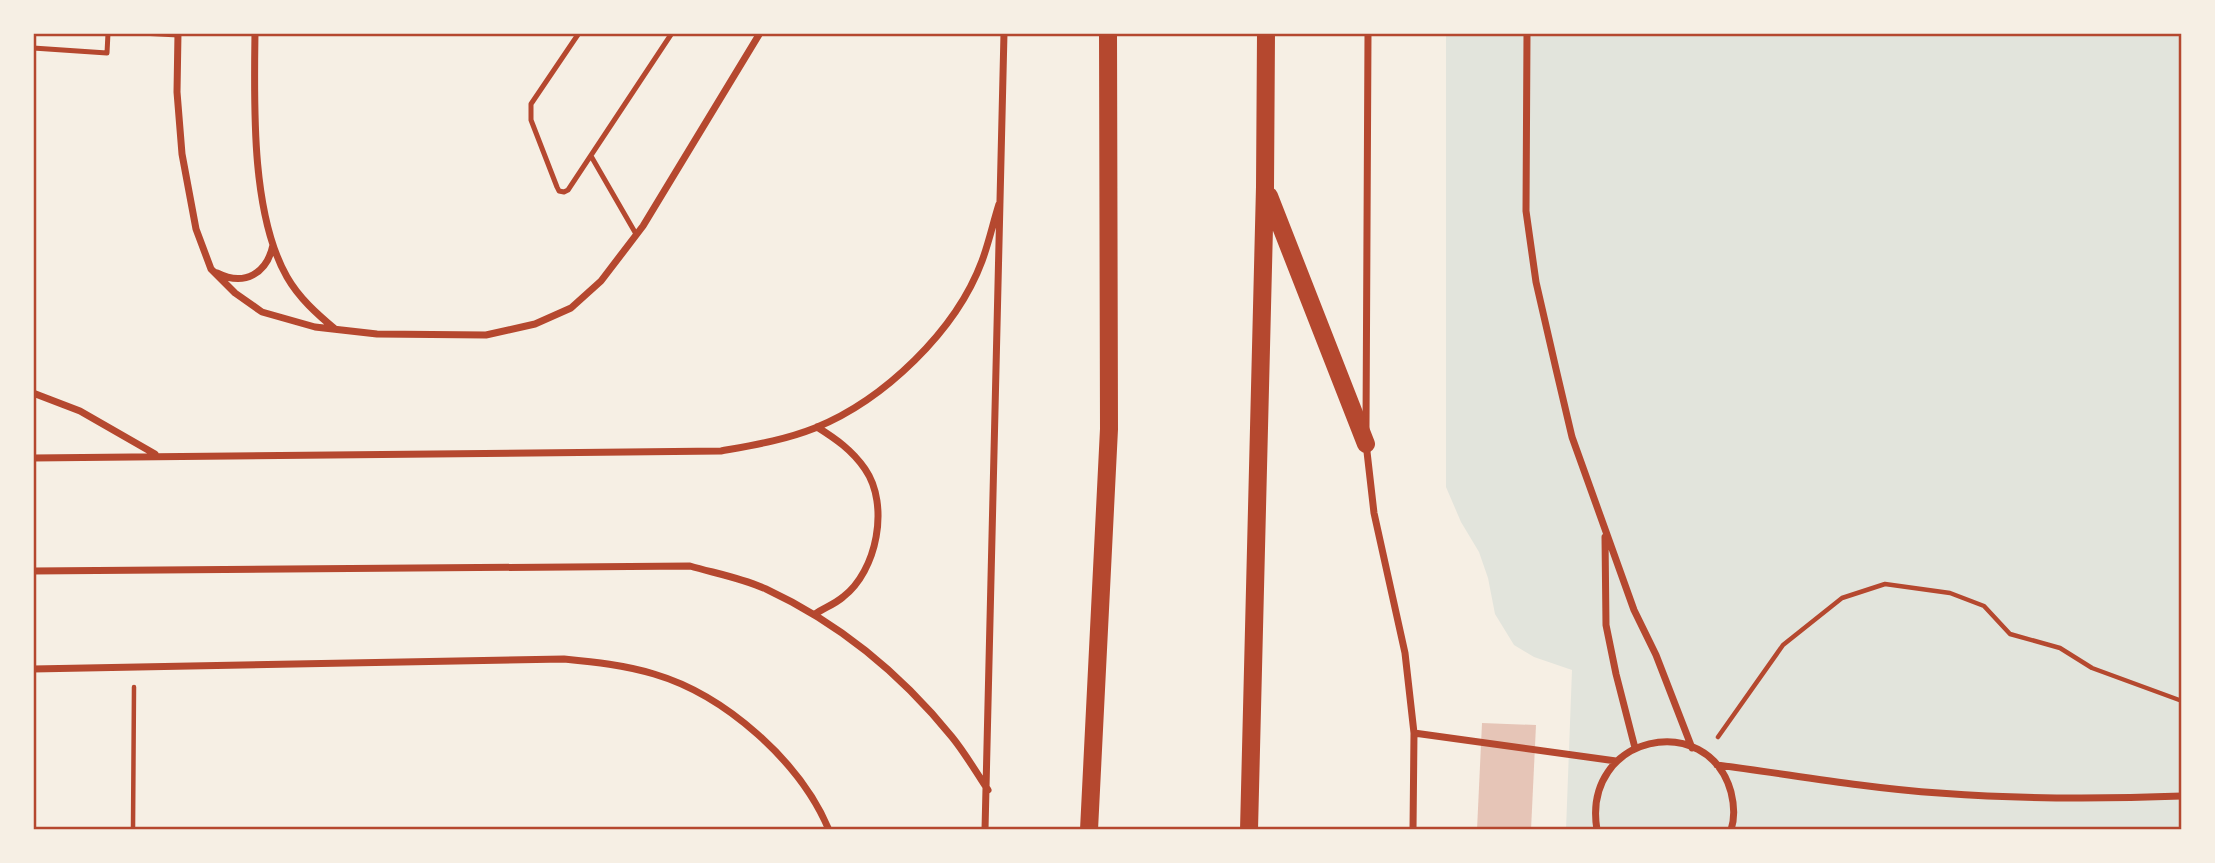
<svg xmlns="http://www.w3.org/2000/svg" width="2215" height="863" viewBox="0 0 2215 863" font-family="'Open Sans',sans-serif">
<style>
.green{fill:#e2e4dc}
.building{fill:#e6c5b7}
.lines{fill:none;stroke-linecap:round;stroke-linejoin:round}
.path{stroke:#b5482f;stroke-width:4.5}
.service{stroke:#b5482f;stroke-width:5}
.minor{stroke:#b5482f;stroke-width:7}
.primary{stroke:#b5482f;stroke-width:18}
.neatline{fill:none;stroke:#b5482f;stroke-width:2.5}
</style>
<rect width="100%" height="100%" fill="#f6efe4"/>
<path class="green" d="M1446,33H2182V830H1566L1572,670L1534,657L1514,645L1495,614L1488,578L1479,552L1461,522L1446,487Z"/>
<path class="building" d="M1482,723L1536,725L1531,830H1477Z"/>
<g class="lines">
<path class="path" d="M1718,737L1783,645L1842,598L1885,584L1950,593L1984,606L2010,634L2060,648L2092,668L2182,701
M133,830L134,687"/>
<path class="service" d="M141,33L178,35
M579,33L531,104V120L557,187L559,191L564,192L568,190L672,33
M33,48L107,53L108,33
M591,156L636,234"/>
<path class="minor" d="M178,33L177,92L182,154L196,229L211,269L235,293L262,312L315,327L377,334L486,335L535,324L571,308L601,281L643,226L760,33
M255,33C254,105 251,214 287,277C299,298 317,314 335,329
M1527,33L1526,211L1536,282L1556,369L1572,437L1605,529L1634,610L1656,655L1692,748
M217,273C245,287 267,273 273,245
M33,393L80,411L155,454
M1366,428L1368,33
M1366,443L1374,513L1405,653L1414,733L1413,830
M33,458L721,451C754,445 785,440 815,428C884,400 956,331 982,261C989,242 993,223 999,204
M1605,537L1606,625L1616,674L1635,748
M33,571L690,566C714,573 742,578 766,589C839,623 901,674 952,737C965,753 976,772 988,790
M815,614C824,608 835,604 843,597C877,571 890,505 865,469C852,450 836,439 817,427
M33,669L564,659C595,662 624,665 654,674C725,695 800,761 829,830
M1414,733L1616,761
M1717,765C1765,771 1812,779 1860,785C1965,799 2076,800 2182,796
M985,830L1004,33
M1597,830C1581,734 1708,709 1731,792C1734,804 1735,818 1731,830"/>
<path class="primary" d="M1269,196L1366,444
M1089,830L1109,429L1108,33
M1249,830L1265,187L1266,33"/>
</g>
<rect width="2215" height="863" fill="none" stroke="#f6efe4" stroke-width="70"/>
<rect x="35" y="35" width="2145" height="793" class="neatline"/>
</svg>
